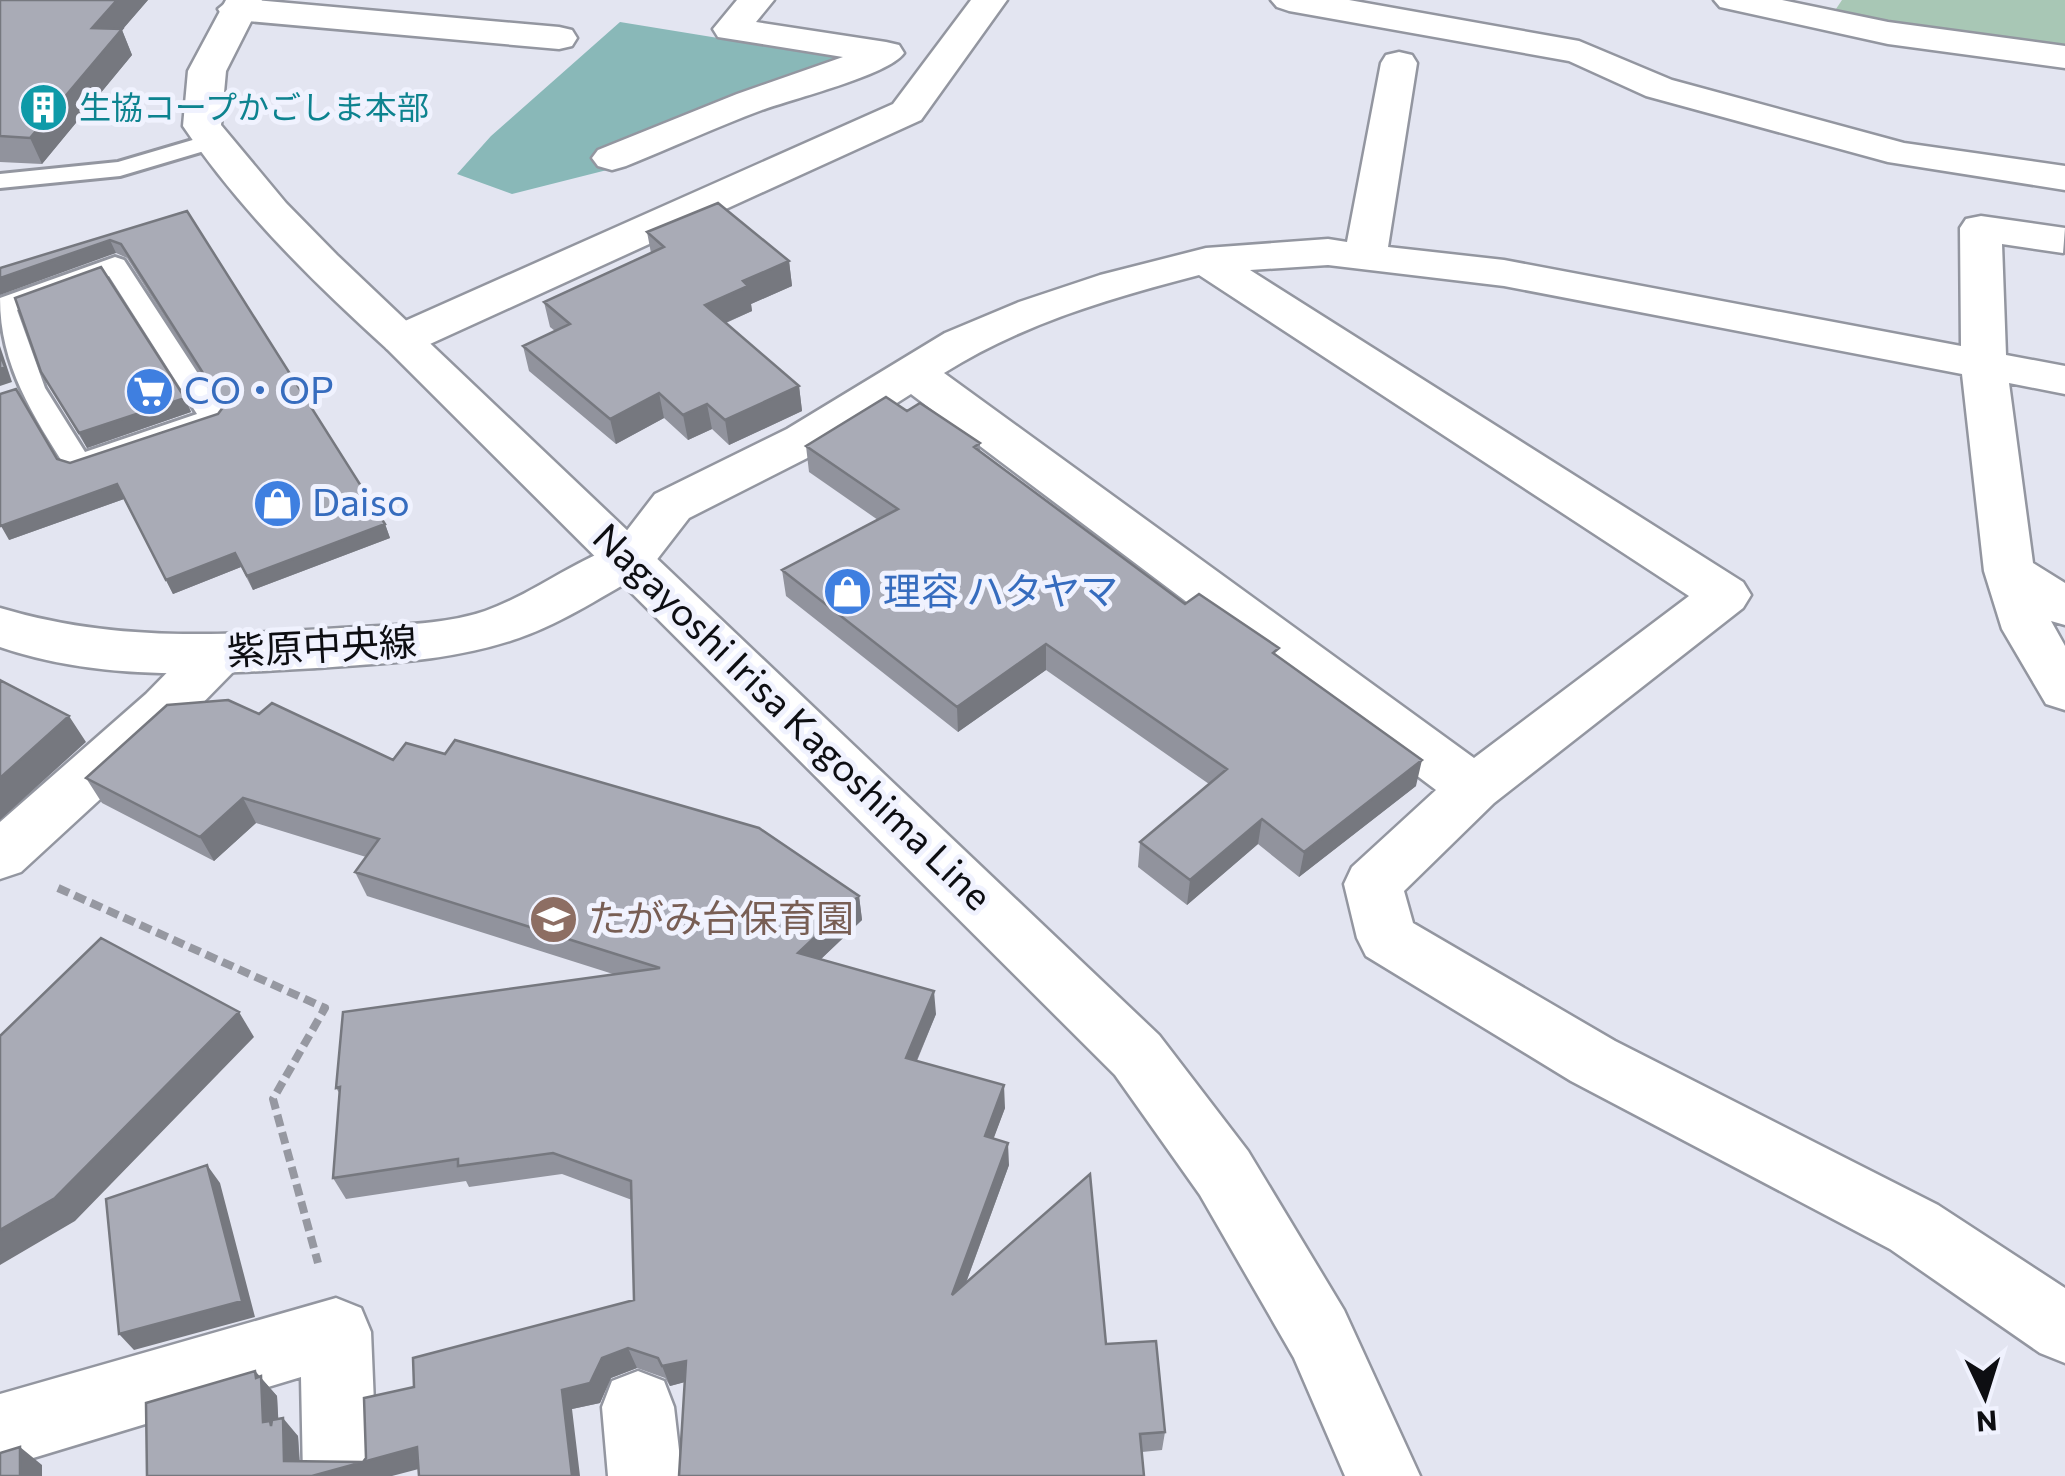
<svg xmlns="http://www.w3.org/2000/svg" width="2065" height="1476" viewBox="0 0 2065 1476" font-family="Commissioner,'Noto Sans JP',sans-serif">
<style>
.green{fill:#a8c7b5}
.water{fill:#89b8b8}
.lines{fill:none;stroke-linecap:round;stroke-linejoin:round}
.lane-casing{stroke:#9396a0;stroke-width:6}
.street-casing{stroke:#9396a0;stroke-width:5}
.secondary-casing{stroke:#9396a0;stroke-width:5}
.primary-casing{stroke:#9396a0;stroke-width:5}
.path{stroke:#9698a1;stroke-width:8;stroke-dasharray:12 6;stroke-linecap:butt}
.lane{fill:#fff;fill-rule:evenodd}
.street{fill:#fff;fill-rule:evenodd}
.secondary{fill:#fff;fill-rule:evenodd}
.primary{fill:#fff;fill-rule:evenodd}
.wall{fill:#91939d}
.shaded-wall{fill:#76787f}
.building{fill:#a9abb6;stroke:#76787f;stroke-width:2.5}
.labels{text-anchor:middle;stroke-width:10;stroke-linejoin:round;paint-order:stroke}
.far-culture-label{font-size:32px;fill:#0d838f;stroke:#f0f2fe;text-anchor:start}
.shop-label{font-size:38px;fill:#366cbe;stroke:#f0f2fe;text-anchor:start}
.street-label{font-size:38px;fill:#0d0e12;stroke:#f0f2fe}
.education-label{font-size:38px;fill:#785e54;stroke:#f0f2fe;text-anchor:start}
</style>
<rect width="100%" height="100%" fill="#e3e5f1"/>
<path class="green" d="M1842,0H2065V45L1953,32L1834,12Z"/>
<path class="water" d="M620,22L835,57L829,70L593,155L607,170L512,194L457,174L491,136Z"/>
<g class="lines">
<defs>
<path id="lane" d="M213,134L225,141L221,146L120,176L0,188V174L118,162Z
M115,257L124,260L227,418L223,424L78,473L68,471C33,415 0,366 0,298ZM109,276L197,414L85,452L45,388L17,310Z"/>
<path id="street" d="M255,0L559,27L572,30L577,38L572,46L559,49L236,20L223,17L218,9L229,0Z
M737,0H774L756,22L886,42L899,45L904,53C889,75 792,99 762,110C716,127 671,148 626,166L612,170L598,166L592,158L598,150L737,94L843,57L718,37L713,29Z
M971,0H1007L921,120L419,349L403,352L387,349L381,339L387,329L893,104Z
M1271,0H1349L1579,41L1672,80L1904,143L2065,166V190L1888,162L1646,96L1569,61L1289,11L1277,7Z
M1714,0H1782L1888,22L2065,46V68L1888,44L1720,7Z
M1399,52L1412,55L1417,63L1388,247L1504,260L1961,346L1960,228L1966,219L1981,216L2065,228L2063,253L2002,244L2006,355L2065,366V394L2009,383L2033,563L2065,583V625L2051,621L2065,646V710L2046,704L2002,629L1984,571L1962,374L1504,286L1328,265L1250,270L1743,582L1751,595L1743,608L1494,803L1404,891L1413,923L1615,1041L1938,1205L2065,1288V1363L2040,1353L1890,1249L1571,1081L1366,956L1357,938L1344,884L1352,867L1436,790L911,394L821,451L689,518L648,571L630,576L612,571L605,559L655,494L787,429L945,333L1019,302L1100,275L1206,248L1328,239L1347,242L1381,63L1386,55ZM1199,275L1689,596L1474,758L944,373C1022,324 1110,298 1199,275Z
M217,636L236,641L243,655L236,669L184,722L21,872L0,879V822L146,694L198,641Z
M336,1298L361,1308L371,1332L377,1476H303L301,1377L0,1468V1394Z
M638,1371L664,1381L674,1407L682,1476H608L602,1407L612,1381Z"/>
<path id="secondary" d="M630,542L648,547L655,559L648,571C605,594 565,622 519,638C453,661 386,663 317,668C211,674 102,682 0,647V608C118,643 220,635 341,628C388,625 440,626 485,611C536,593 579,556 630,542Z"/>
<path id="primary" d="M226,0H262L226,71L221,125L286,203L337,255L1159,1035L1248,1151L1344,1310L1420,1476H1345L1294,1358L1200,1195L1115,1075L387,349C312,281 240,210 183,126L188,71Z"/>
</defs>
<use href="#lane" class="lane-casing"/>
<use href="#street" class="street-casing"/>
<use href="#secondary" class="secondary-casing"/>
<use href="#primary" class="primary-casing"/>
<path class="path" d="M58,888L325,1008L273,1099L318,1263"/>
<use href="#lane" class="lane"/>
<use href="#street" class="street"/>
<use href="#secondary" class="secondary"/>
<use href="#primary" class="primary"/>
</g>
<path class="wall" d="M0,0H148L122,30L132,55L42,164L0,162Z
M187,211L385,524L390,538L253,590L241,567L173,594L124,499L9,540L57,459L70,463L218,414L222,408L127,258L116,253L0,268Z
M647,232L789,261L792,286L751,304L752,311L726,323L799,386L802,411L729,445L712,429L688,440L664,418L616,444L529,371L523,346L555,331L550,327L544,302L651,253Z
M41,372L185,398L191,412L87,448Z
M907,411L980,443V452L1185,604L1278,656L1416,786L1299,877L1258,844L1187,905L1138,867L1140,842L1209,784L1046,670L958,732L786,596L782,570L878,520L809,472L806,446Z
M259,714L393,760L859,896L862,920L820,960L936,1014L917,1061L1005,1108L993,1139L1009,1165L966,1283L1106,1344L1165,1432L1162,1450L1142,1452L684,1382L670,1386L665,1378L637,1368L611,1378L600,1403L572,1409L418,1469L147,1476L255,1371L277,1396L278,1419L298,1436L300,1461L363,1462L414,1387L634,1300L632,1200L562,1174L469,1187L466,1181L346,1199L333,1178L340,1094L336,1088L613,974L367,896L355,872L366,857L256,823L214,861L102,803L86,778Z"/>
<path class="shaded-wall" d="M117,0H148L122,30L132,55L42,164L30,138L92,28Z
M110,240L116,253L0,295V278Z
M789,261L792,286L751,304L752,311L709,330L705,305L743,281Z
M0,346L12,382L0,386Z
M799,386L802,411L729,445L725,420Z
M659,393L664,418L616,444L610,419Z
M185,398L191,412L87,448L79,433Z
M707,404L712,429L688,440L683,415Z
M117,484L124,499L9,540L1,526Z
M385,524L390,538L253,590L247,576Z
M235,553L241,567L173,594L166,580Z
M1046,644V670L958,732L957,707Z
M69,716L86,742L0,820V778Z
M1422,760L1416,786L1299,877L1304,852Z
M243,798L256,823L214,861L200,837Z
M1262,819L1258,844L1187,905L1190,880Z
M859,896L862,920L802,977L798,953Z
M934,991L936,1014L908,1081L906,1058Z
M239,1012L254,1037L75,1221L0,1265V1230Z
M1004,1085L1005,1108L986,1159L985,1136Z
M1008,1143L1009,1165L954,1315L952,1295Z
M207,1165L220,1183L255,1317L134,1350L119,1334Z
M628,1348L637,1368L611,1378L600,1403L572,1409L580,1476H572L562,1390L602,1358Z
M686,1361L693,1380L670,1386L662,1366Z
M255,1371L277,1396L279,1431L283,1418L298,1436L300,1476L284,1461L263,1422Z
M20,1447L42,1465V1476H20Z
M417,1447L430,1466L392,1476H312Z"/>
<path class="building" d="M0,0H117L92,28L122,29L30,138L0,136Z
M718,203L789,261L743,281L748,286L705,305L799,386L725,420L707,404L683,415L659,393L610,419L523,346L570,324L544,302L664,247L647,232Z
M187,211L385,524L247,576L235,553L166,580L117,484L1,526L0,524V394L16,389L57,459L70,463L218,414L224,406L121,244L110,240L0,278V268Z
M101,267L185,398L79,433L41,372L15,298Z
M0,354L5,367L0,369Z
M886,397L907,411L920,403L980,443L974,447L1185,604L1199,594L1279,648L1273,653L1422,760L1304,852L1262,819L1190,880L1140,842L1227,769L1046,644L957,707L782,570L898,509L806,446Z
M0,680L69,716L0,778Z
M228,700L259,714L272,703L393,760L406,743L445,754L455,740L759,828L859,896L798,953L934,991L906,1058L1004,1085L985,1136L1008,1143L952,1295L1090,1174L1106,1344L1156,1341L1165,1432L1140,1434L1144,1476H679L686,1361L662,1366L658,1358L628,1348L602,1358L590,1383L562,1390L572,1476H419L417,1447L312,1476H147L146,1403L255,1371L256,1378L261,1376L263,1422L270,1421L271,1426L272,1420L283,1418L284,1461L363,1462L366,1458L364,1398L414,1387L413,1358L634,1300L631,1181L553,1153L458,1166V1159L333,1178L340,1087L336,1088L343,1012L660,968L355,872L379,839L243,798L200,837L86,778L167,705Z
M101,938L239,1012L55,1198L0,1230V1036Z
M207,1165L242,1301L119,1334L106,1199Z
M20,1447V1476H0V1453Z"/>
<defs>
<symbol id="building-disc" viewBox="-11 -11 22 22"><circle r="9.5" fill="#0f9aa8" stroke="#f0f2fe"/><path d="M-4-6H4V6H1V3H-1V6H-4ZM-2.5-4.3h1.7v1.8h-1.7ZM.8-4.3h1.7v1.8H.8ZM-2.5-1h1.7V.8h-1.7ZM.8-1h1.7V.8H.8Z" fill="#fff"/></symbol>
<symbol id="supermarket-disc" viewBox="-11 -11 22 22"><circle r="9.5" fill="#3f7fe0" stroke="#f0f2fe"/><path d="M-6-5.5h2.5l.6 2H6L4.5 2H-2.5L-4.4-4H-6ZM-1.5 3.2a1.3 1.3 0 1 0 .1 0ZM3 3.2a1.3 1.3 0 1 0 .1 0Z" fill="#fff"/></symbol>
<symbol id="shop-disc" viewBox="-11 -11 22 22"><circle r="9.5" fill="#3f7fe0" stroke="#f0f2fe"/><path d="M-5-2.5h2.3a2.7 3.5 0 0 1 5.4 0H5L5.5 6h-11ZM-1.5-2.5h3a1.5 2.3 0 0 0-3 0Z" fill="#fff"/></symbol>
<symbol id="school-disc" viewBox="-11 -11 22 22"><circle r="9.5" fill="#8d6e63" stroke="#f0f2fe"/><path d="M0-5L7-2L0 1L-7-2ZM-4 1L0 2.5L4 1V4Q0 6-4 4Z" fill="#fff"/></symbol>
</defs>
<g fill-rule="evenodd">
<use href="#building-disc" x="16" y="80" width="55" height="55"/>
<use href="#supermarket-disc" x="122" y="364" width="55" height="55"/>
<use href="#shop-disc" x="250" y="476" width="55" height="55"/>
<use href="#shop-disc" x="820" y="564" width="55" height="55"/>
<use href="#school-disc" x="526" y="892" width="55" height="55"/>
</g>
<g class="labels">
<g class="far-culture-label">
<text x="79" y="119">生協コープかごしま本部</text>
</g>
<g class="shop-label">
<text x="184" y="404">CO・OP</text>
<text x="312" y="516">Daiso</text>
<text x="883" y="605">理容 ハタヤマ</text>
</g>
<g class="street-label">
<text transform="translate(322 647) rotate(-3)" y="13">紫原中央線</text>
<text transform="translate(792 717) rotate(44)" y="13">Nagayoshi Irisa Kagoshima Line</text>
</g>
<g class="education-label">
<text x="588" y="932">たがみ台保育園</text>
</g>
</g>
<g transform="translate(1985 1396) rotate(176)" stroke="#f0f2fe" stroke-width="8" paint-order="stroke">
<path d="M0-8L18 38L0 25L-18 38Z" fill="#0d0e12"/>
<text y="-15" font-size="28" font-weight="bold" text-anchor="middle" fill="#0d0e12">N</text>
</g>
</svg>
